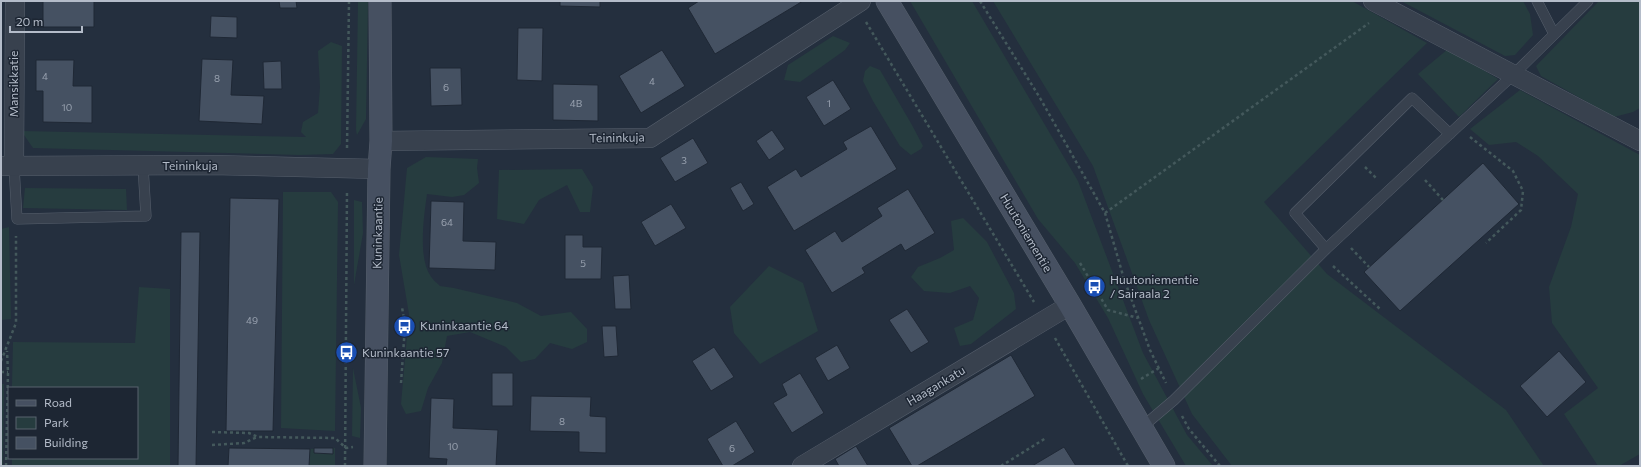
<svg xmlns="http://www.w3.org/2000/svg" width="1641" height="467" viewBox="0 0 1641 467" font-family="Commissioner,sans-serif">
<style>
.green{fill:#263c3f}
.building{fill:#455162;stroke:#1f2835}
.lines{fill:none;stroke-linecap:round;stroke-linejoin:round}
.lane-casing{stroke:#565f6c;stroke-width:11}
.street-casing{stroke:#565f6c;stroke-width:20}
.secondary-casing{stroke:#565f6c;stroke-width:23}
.path{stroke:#44595c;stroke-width:2.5;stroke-dasharray:3 3;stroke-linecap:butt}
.lane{stroke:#38414e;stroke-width:10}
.street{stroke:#38414e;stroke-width:19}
.secondary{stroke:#465061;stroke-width:22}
.labels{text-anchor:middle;stroke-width:3;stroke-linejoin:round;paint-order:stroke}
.number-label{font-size:10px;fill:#98a1af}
.street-label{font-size:12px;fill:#b4bcc9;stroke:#1d2633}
.poi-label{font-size:12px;fill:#b4bcc9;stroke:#1d2633;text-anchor:start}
</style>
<rect width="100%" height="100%" fill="#242f3e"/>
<path class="green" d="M358,1H368L366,119L357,135L356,130Z
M910,1H972L1078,181L1143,353L1187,435L1213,466H1186L1143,394L1108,318L1075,263L1038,219Z
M993,1H1352L1427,43L1264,202L1327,274L1506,410L1544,466H1232L1192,414L1149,320L1093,166Z
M1401,1H1523L1530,14L1533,35L1515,55L1505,56Z
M1599,1H1639L1640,4V108L1633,112L1614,117L1541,76L1536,66Z
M833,36L850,43L845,50L800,82L784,80L788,65Z
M331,42L342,46L341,144L333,154L300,155L33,148L24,135L23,131L306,137L301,132L303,122L318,113L320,87L318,51Z
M1448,49L1498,79L1459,117L1418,74Z
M870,66L880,70L912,125L923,146L921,149L911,155L900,146L873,101L863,81L865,71Z
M1520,90L1640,155V454L1619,466H1598L1564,414L1598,388L1552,323L1549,287L1571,227L1578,194L1538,156L1516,142L1489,145L1470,129Z
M426,157L478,159L477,168L479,183L464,195L452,197L427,194C424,215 418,257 430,275C432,279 437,283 440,286L454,288L517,303L541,316L571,312L587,329V342L572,349L550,343L535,359L521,362L506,347L470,332L447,336L442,363L428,388L421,411L406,414L401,404L409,314L399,255L407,168Z
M582,169L593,187L590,212H580L567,185L539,200L524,224L497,219L499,170Z
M25,188L126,189L127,210L23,208Z
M283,192H331L338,202L335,431L281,428Z
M354,200L362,202L363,233L354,285Z
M963,218L987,242L1014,293L1016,309L971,344L960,346L954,328L973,320L979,298L970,286L950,293L924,291L911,277L918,267L940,258L954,250L951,221Z
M9,227L11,319L1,320V229Z
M769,266L803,283L818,331L760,364L734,333L730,307Z
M139,287L170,289V466H12V458H137V388H12V384L13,342L135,343Z
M353,368L361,408L360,438L352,436Z
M1,384H4L3,466H1Z
M321,448H335V466H309L310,449Z"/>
<path class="building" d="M43,1H94V27H43Z
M279,1H296L297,8H280Z
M560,1H600V7L560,6Z
M699,1H803L715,54L688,8Z
M211,16L237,17V38L210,37Z
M518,28H543L542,81L517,80Z
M662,50L685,86L641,113L619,76Z
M202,59L233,60L231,95L264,96L262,124L199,121Z
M36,60H74L73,86H92V123L43,122V91H36Z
M281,61L282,89H264L263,62Z
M430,68H461L462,105L431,106Z
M833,80L851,109L824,126L806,97Z
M553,84L598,85V121L553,120Z
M871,126L897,169L794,231L767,187L796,169L801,177L847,149L843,142Z
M772,130L785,149L769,160L756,141Z
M693,138L708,163L675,182L660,158Z
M1483,163L1519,204L1400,311L1364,272Z
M741,182L754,204L743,211L730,188Z
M908,189L935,233L905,251L901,244L862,268L865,273L832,293L805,250L835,231L842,242L882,216L877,208Z
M230,198L279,199L273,431H226Z
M431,201L464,202L463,241L496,242L495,270L429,268Z
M671,204L686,228L655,246L641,222Z
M181,232H200L196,466H178Z
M565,235H583V247H602L601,279H565Z
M629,275L631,309H615L613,276Z
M907,309L929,342L911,353L889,320Z
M602,326H616L618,356L604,357Z
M837,345L850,368L828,381L815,358Z
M714,347L734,377L711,391L692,361Z
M1559,351L1586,382L1547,417L1520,386Z
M1011,355L1035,396L917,466H912L889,428Z
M492,373H513V406H492Z
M800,373L824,413L792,433L773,403L787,395L782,384Z
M531,396L591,397L590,416L606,417V453L579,452V432L530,431Z
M431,398L454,399L453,428L498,430L496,466H446L447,459L429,458Z
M736,421L755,452L732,466H723L707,439Z
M856,446L868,466H839L835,459Z
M1064,447L1076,466H1032Z
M229,448L310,449L309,466H228Z
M314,448H333V454L314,453Z"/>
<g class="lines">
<defs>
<path id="lane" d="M1537,1L1554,34
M14,166L17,219L146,216L143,166
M1326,249L1295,213L1412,98L1450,134
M1141,428L1174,400L1326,249L1513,75L1588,1"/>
<path id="street" d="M1373,1L1640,141
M381,141L650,138L861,1
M1,166L212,165L379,169
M14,166L15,1
M802,466L1070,305"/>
<path id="secondary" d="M887,1L1070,305L1164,466
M375,466L379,169L381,141L380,1"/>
</defs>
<use href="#lane" class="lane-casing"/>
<use href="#street" class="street-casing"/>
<use href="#secondary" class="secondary-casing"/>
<path class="path" d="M980,1L1040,98L1105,213L1124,279L1150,350L1166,383
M866,22L1034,302
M1470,137L1513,171L1523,191L1521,210L1486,243
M347,148L349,1
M1365,167L1377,179
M1425,180L1443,200
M1105,213L1369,23
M1351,248L1369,267
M1080,263L1108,310L1138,318
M1333,266L1380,309
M1055,338L1128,466
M1,361L16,323V236
M1,372H8
M1141,379L1159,368
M401,383L405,326L402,307
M1182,416L1189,429L1220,466
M212,432L249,433L258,437L335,438L346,448L353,447
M212,445L244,443L257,437
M6,466L8,372L7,351
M345,466L347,191
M1001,466L1046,438"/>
<use href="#lane" class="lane"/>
<use href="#street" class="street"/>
<use href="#secondary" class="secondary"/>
</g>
<defs>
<symbol id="bus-disc" viewBox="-11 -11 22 22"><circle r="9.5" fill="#1a4fb4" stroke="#1d2633"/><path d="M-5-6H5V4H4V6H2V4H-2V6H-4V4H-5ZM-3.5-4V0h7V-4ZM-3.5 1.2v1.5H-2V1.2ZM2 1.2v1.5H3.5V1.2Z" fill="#fff"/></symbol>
</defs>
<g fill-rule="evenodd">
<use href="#bus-disc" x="1082" y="274" width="25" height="25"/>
<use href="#bus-disc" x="392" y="314" width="25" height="25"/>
<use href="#bus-disc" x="334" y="340" width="25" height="25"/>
</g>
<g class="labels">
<g class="number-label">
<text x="45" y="80">4</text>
<text x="217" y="82">8</text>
<text x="652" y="85">4</text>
<text x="446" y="91">6</text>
<text x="576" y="107">4B</text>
<text x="829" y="107">1</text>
<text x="67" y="111">10</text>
<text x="684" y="164">3</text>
<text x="447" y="226">64</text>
<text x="583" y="267">5</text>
<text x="252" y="324">49</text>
<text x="562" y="425">8</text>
<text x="453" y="450">10</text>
<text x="732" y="452">6</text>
</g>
<g class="street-label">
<text transform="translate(14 84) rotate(-90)" y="4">Mansikkatie</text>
<text transform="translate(617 138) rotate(-1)" y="4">Teininkuja</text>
<text x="190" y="170">Teininkuja</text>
<text transform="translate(378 233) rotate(-89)" y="4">Kuninkaantie</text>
<text transform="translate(1026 233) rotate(59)" y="4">Huutoniementie</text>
<text transform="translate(936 386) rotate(-31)" y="4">Haagankatu</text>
</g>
<g class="poi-label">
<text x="1110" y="284">Huutoniementie<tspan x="1110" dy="14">/ Sairaala 2</tspan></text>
<text x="420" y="330">Kuninkaantie 64</text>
<text x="362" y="357">Kuninkaantie 57</text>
</g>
</g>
<rect width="1641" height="467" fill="none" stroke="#b4bcc9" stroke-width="4"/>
<rect x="8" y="387" width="130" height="72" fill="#1d2633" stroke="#59626f"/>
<rect x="16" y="400" width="20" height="6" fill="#465061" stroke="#59626f"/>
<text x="44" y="407" font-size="12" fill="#b4bcc9">Road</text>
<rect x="16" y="417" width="20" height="12" fill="#263c3f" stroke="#59626f"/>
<text x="44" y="427" font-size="12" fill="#b4bcc9">Park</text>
<rect x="16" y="437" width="20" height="12" fill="#455162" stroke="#59626f"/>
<text x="44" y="447" font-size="12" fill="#b4bcc9">Building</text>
<path d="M10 26v6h72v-6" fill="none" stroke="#b4bcc9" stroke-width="2"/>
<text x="16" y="26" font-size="12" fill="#b4bcc9" stroke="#1d2633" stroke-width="3" paint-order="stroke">20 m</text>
</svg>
